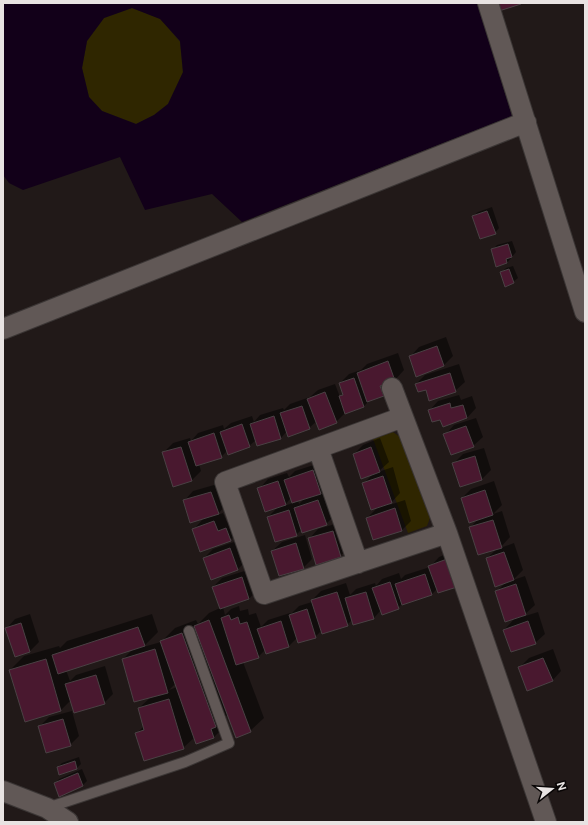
<svg xmlns="http://www.w3.org/2000/svg" width="588" height="825" viewBox="0 0 588 825" font-family="'Public Sans',sans-serif">
<style>
.green{fill:#2f2600}
.water{fill:#120019;fill-rule:evenodd}
.shadow{fill:#0007;fill-rule:evenodd}
.building{fill:#49182f;stroke:#4a4144}
.lines{fill:none;stroke-linecap:round;stroke-linejoin:round}
.lane-casing{stroke:#3b3635;stroke-width:12}
.street-casing{stroke:#3b3635;stroke-width:22}
.lane{stroke:#615856;stroke-width:10}
.street{stroke:#615856;stroke-width:20}
</style>
<rect width="100%" height="100%" fill="#211918"/>
<path class="green" d="M132,8L161,19L180,42L183,73L168,104L154,115L136,124L102,111L89,97L82,68L87,41L104,18Z
M393,432L400,437L430,518L427,526L408,533L373,439Z"/>
<path class="water" d="M3,3H477L512,116L242,222L212,194L145,210L120,157L23,190L9,183L3,175ZM132,8L160,19L180,41L183,72L168,104L154,115L136,124L102,111L89,97L82,68L87,41L104,18Z"/>
<path class="shadow" d="M492,207L499,228L495,233L473,216L478,212Z
M512,241L516,252L507,263L492,250L497,245Z
M513,266L518,278L513,282L501,273L506,268Z
M446,337L453,356L444,365L417,375L410,357L419,347Z
M398,353L404,370L395,380L393,386L383,395L370,400L364,406L345,413L336,422L317,421L309,428L287,431L281,438L256,440L249,446L228,450L221,457L199,464L201,471L192,480L163,453L173,443L190,438L191,441L198,433L223,425L224,429L231,423L252,416L254,422L260,415L283,408L284,410L290,404L310,397L318,390L335,384L340,397L343,393L340,383L349,374L361,370L367,364Z
M459,364L465,382L455,391L426,389L416,384L425,375Z
M459,395L461,400L472,396L476,408L467,418H441L429,411L438,401Z
M476,418L483,437L473,446L445,435L454,425Z
M380,438L389,462L378,472L393,467L400,493L389,505L405,500L411,521L402,530L373,539L367,518L379,506L364,483L374,473L354,454L363,445Z
M484,448L491,470L482,479L460,486L453,464L463,454Z
M323,462L330,483L320,494L328,491L335,515L326,524L302,529L296,535L268,517L279,506L259,489L268,479L287,473L289,477L295,471ZM291,498L293,503L284,506ZM305,498L299,504L298,500Z
M494,481L502,505L493,514L502,511L510,537L500,548L514,543L523,570L513,580L525,576L535,605L522,617L538,612L545,634L535,643L504,630L516,617L496,592L506,582L487,558L498,548L470,528L479,518L462,498L471,489Z
M221,483L227,504L217,515L223,513L227,522L236,519L240,531L230,540L193,530L204,518L184,501L193,491Z
M342,522L349,547L340,556L309,539L318,529Z
M305,535L312,559L303,568L272,551L282,542Z
M240,540L247,560L238,569L204,558L213,549Z
M457,550L437,589L431,595L402,604L398,608L381,610L374,618L353,619L347,625L322,630L315,637L297,638L289,646L265,650L258,657L243,662L264,718L250,731L228,714L225,717L227,724L214,737L197,743L195,737L183,748L137,733L144,726L139,708L151,697L123,659L133,649L66,670L70,681L76,675L105,666L113,694L104,703L71,700L61,710L10,670L24,656L59,646L60,648L67,641L152,614L158,632L143,647L161,642L175,628L196,620L198,624L209,613L220,608L213,587L222,578L251,569L258,589L249,599L223,607L225,615L231,609L239,606L240,611L248,609L249,615L256,613L261,627L268,620L290,613L291,614L299,606L312,602V600L321,591L346,583L350,595L356,589L375,583L376,586L382,579L399,573L401,579L405,575L430,567L439,557ZM176,683L177,687L169,690Z
M30,614L39,642L30,651L16,656L6,629L15,619Z
M553,649L561,671L552,681L520,667L529,658Z
M72,711L79,736L70,745L39,727L49,717Z
M79,757L81,764L77,768L58,767L62,763Z
M82,769L87,781L83,785L60,795L55,784L59,779Z"/>
<path class="building" d="M496,3H520L521,4L499,11Z
M487,211L496,234L480,239L472,216Z
M508,244L512,257L506,259L507,263L496,267L491,249Z
M509,269L514,283L505,287L500,272Z
M437,346L444,366L416,377L409,356Z
M388,361L395,381L380,386L384,396L367,402L357,373Z
M450,373L456,392L429,401L426,390L418,392L415,384Z
M354,378L364,407L345,414L339,396L343,395L339,383Z
M325,392L337,423L319,430L307,399Z
M450,403L451,408L463,405L467,418L443,427L440,420L432,422L428,410Z
M302,406L310,429L288,437L280,413Z
M274,416L281,439L257,446L250,424Z
M242,424L250,447L228,455L220,432Z
M466,426L474,447L451,455L443,434Z
M214,433L222,458L196,466L188,442Z
M181,447L192,481L173,487L162,452Z
M371,447L380,472L361,479L353,454Z
M475,456L482,480L460,487L452,463Z
M313,470L321,494L292,503L284,480Z
M383,476L392,503L371,510L362,483Z
M278,481L286,505L265,512L257,488Z
M485,490L493,515L469,523L461,498Z
M211,492L219,514L190,523L183,500Z
M318,500L327,525L302,533L294,508Z
M395,508L402,531L373,540L366,518Z
M289,510L297,536L275,542L267,517Z
M493,520L502,548L478,555L469,527Z
M214,521L218,531L226,528L231,541L200,552L192,529Z
M333,531L341,557L316,565L308,538Z
M296,543L304,569L279,576L271,551Z
M230,548L238,570L211,580L203,558Z
M504,552L514,580L495,587L486,558Z
M447,559L457,587L438,593L428,566Z
M425,574L432,595L402,605L395,584Z
M242,577L249,599L220,609L212,587Z
M390,582L399,609L382,615L372,588Z
M516,584L526,615L505,622L495,591Z
M337,592L348,626L322,634L311,600Z
M366,592L374,619L353,625L345,598Z
M307,609L316,638L298,643L289,615Z
M229,615L231,620L238,617L240,624L247,622L259,658L236,665L221,618Z
M209,620L251,732L236,738L194,626Z
M281,621L289,647L266,654L257,629Z
M528,621L536,644L511,652L503,630Z
M21,623L30,652L15,657L5,628Z
M138,627L145,646L58,674L52,655Z
M182,633L216,727L211,729L214,738L196,744L160,641Z
M155,649L168,693L134,702L122,659Z
M543,658L553,681L527,691L518,667Z
M46,659L61,711L25,722L9,670Z
M96,675L105,704L74,713L65,684Z
M169,699L184,749L144,761L135,733L144,730L138,708Z
M63,719L71,746L46,753L38,726Z
M75,761L77,769L59,775L57,767Z
M78,773L83,786L59,797L54,783Z"/>
<g class="lines">
<defs>
<path id="lane" d="M47,808L185,762L229,743L189,631"/>
<path id="street" d="M488,3L585,312
M3,329L526,122
M392,388L447,533L546,822
M403,417L225,482L264,594L447,533
M318,448L358,563
M3,791L47,808L68,822"/>
</defs>
<use href="#lane" class="lane-casing"/>
<use href="#street" class="street-casing"/>
<use href="#lane" class="lane"/>
<use href="#street" class="street"/>
</g>
<rect width="588" height="825" fill="none" stroke="#e8e3e2" stroke-width="8"/>
<g transform="translate(552 789) rotate(73)" stroke="#080505" stroke-width="3" paint-order="stroke">
<path d="M0-3L7 15L0 10L-7 15Z" fill="#e8e3e2"/>
<text y="-6" font-size="11" font-weight="bold" text-anchor="middle" fill="#e8e3e2">N</text>
</g>
</svg>
